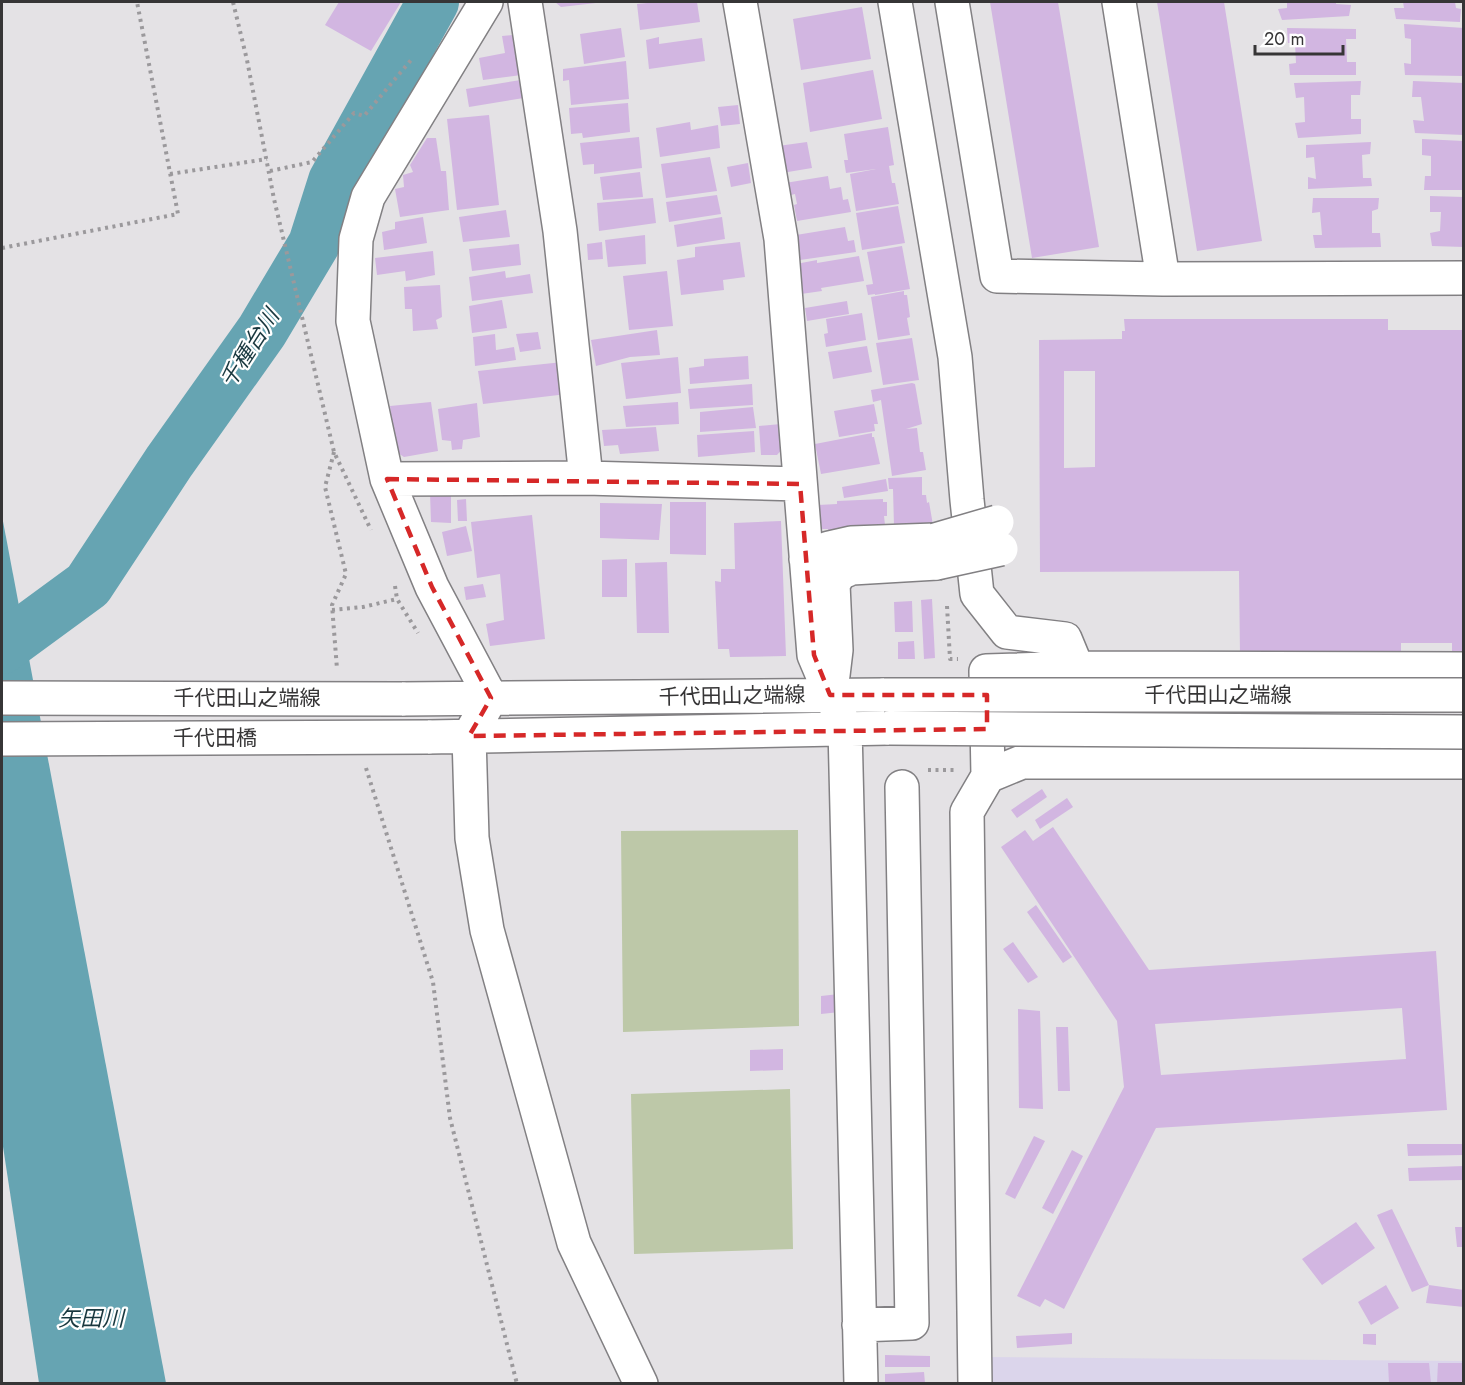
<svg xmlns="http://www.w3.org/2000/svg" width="1465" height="1385" viewBox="0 0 1465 1385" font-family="Jost,'Noto Sans JP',sans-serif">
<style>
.education{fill:#dbd5eb}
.green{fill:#bdc8a8}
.water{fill:#66a4b2}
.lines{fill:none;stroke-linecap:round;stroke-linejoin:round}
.river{stroke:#66a4b2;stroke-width:52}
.building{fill:#d2b6e1;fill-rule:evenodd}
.minor-casing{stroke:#828083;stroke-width:36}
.path{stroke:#9b999c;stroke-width:4;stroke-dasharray:3 4.5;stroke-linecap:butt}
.minor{stroke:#fff;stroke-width:33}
.minor-bridge-casing{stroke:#828083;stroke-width:36;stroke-linecap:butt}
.minor-bridge{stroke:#fff;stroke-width:33}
.marked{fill:none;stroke:#d62828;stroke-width:4.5;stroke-dasharray:12 8;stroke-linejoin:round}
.labels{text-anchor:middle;stroke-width:4.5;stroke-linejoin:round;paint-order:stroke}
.street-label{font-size:21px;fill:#363536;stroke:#fff}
.water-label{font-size:22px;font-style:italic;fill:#19383f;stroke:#fff}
</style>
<rect width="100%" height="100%" fill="#e4e2e5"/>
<path class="education" d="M985,1357L1463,1361V1383H986Z"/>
<path class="green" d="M798,830L799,1026L623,1032L621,831Z
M790,1089L793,1249L634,1254L631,1094Z"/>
<path class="water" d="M2,516L166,1383H39L2,1140Z"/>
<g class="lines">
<path class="river" d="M2,648L88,585L169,462L262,331L314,244L334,181L433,2"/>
</g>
<path class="building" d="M339,2H401L371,51L325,25Z
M555,2H596V3L561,7Z
M657,2H697L700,22L640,30L637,4Z
M990,2H1058L1099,247L1032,258Z
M1157,2H1224L1262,241L1197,251Z
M1287,2H1336V4L1351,5L1349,16L1282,20L1278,9L1287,8Z
M1403,2H1455L1456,8L1461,9L1460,22L1396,19L1394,8H1404Z
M862,7L871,59L801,70L793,19Z
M1404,24L1464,28V76L1405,75L1404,63L1411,64V39L1405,38Z
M621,28L625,57L584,64L580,34Z
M1287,28L1356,29V39H1346L1347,62H1356V75H1290L1289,64L1296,63L1295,43H1288Z
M522,34L529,74L483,80L479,58L505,53L502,36Z
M659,37V44L702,38L705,61L649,69L646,40Z
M626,61L629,99L571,105L569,80L563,81V69Z
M873,70L882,119L810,132L803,83Z
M527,79L530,97L469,107L466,89Z
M1361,81L1360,95H1351V119H1361V134L1298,138L1295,123L1305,122L1304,97L1296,98L1294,83Z
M1413,81L1464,83V135L1415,133L1413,120L1424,121L1421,97H1412Z
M628,103L630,132L583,138L582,133L571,134L569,108Z
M738,105L740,124L721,126L718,107Z
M489,115L499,205L457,210L447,119Z
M690,122L691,130L718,125L720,148L660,157L656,128Z
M888,127L894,165L889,166L892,183H895L899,204L856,211L850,174L876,169L846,173L844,160H848L844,134Z
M639,137L642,168L594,174V164L583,165L580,143Z
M427,138H436L441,171H446L449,210L400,217L395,189L404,187L403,175L413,172L410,165Z
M1422,139L1464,141V190H1424L1425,176H1431V156L1422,155Z
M807,142L812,168L782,173L778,146Z
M1371,142L1370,154L1362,155L1363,178H1371L1372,186L1308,189V177L1316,179L1314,157L1306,158V145Z
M710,157L717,191L666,198L661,164Z
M748,163L751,183L731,187L727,167Z
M640,172L643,197L603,200L600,177Z
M828,176L830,189L841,187L843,200L848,199L851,212L797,221L794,205L797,204L795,194L787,196L785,183Z
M717,195L721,214L669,222L666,202Z
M1430,196L1464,197V247L1432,246L1430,233L1440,231L1441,212H1430Z
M653,198L656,223L599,231L597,203Z
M1313,198H1379L1378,209L1372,211V233H1380L1381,247L1315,248L1313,235H1322L1320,212L1312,213Z
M898,206L905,243L862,250L856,213Z
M506,210L510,237L463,242L459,217Z
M423,217L427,243L384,250L382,232L395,229V222Z
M722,217L725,239L677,247L674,225Z
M845,227L848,241L854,240L856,252L800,260L796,235Z
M645,235L646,264L608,267L605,240Z
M602,242L603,259L588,260L587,244Z
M740,242L745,277L723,280L724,290L681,295L677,260L695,257V247Z
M519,244L521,265L472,271L469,249Z
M902,246L910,289L875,295V294L868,295L866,285L873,284L867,252Z
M433,251L435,275L406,281L405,271L377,275L375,258Z
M859,256L864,281L821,288L822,291L801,294L796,264L817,260V263Z
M505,271L506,278L530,274L533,293L472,301L469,277Z
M667,271L673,326L629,330L623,276Z
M440,285L442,317L436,320L438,329L413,331L412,309H405L404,287Z
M904,291V295H907L910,317L907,318L910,335L878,340L871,297Z
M502,300L507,328L472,333L469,306Z
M847,301L849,314L807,321L805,308Z
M862,313L866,340L826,347L824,334L828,333L826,319Z
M1124,319H1388V330H1464V654H1452V643H1401V655H1240L1239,571L1040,572L1039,340L1122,339V331H1125ZM1064,371H1095V467L1064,468Z
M657,330L660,355L630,357L596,366L591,340Z
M538,332L541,349L520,352L516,334Z
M495,334L496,350L514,347L516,360L475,366L473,337Z
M912,338L919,380L883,385L876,343Z
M867,346L872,372L833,379L828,352Z
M748,356L749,379L690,384L689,368L704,366V359Z
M678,357L681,393L626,399L621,363Z
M563,362L567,394L483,404L478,371Z
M912,383L915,384L922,424L906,429L917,428L920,452H923L926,470L892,476L881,400L873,402L871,390Z
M752,384L753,405L690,409L688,389Z
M431,402L438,451L404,457L395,451L390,406Z
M678,402L679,424L626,427L623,406Z
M477,403L480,437L463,440L462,449L452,450L451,441L442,440L438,409Z
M874,404L878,424H874L875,431L839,437L834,411Z
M753,407L756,428L700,432V412Z
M781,424L784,447L777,455H761L759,426Z
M656,427L659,451L620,454L618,445L604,446L602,430Z
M754,431L755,452L698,457L697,435Z
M872,433V437H874L880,464L821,474L815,444Z
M922,477V495H926L927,503L929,502L933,525L894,526L893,489H889L888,478Z
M886,479L888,491L844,498L842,487Z
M430,493L451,494V523L431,522Z
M466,499L467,521H458L457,500Z
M883,499V502H887V516H884L885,525L837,528V531H828V529H820L818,505L837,504V501Z
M670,502H706V555L670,554Z
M600,503L662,504L659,540L600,538Z
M532,515L545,639L490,646L486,624L504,620L500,574L477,578L471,522Z
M781,521L786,656L730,657L729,649H718L715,581L721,582V569H735L734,523Z
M466,526L472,551L447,556L442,532Z
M627,559V597H602V560Z
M667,562L669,633H637L635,563Z
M483,584L486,597L466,600L464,587Z
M932,599L935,658L924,659L921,600Z
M912,601L913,632H895L894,602Z
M914,641L915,659H898V642Z
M1042,789L1047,797L1017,818L1011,810Z
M1067,798L1073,807L1040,829L1035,820Z
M1053,827L1149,970L1436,951L1447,1110L1156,1128L1064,1309L1045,1299L1040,1307L1017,1296L1124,1087L1117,1021L1001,847L1025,830L1033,841ZM1402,1008L1406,1059L1161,1075L1155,1024Z
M1036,905L1072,957L1063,963L1027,912Z
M1013,942L1038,977L1028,983L1003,949Z
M839,994L840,1012L821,1014V996Z
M1018,1009L1040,1011L1043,1109L1019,1108Z
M1056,1027H1068L1070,1091H1058Z
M783,1049V1070L750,1071V1050Z
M1034,1136L1045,1141L1015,1199L1005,1194Z
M1407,1144H1464V1155L1408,1156Z
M1072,1150L1083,1156L1053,1214L1042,1208Z
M1464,1166V1180L1409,1181L1408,1168Z
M1392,1209L1429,1285L1412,1292L1377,1215Z
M1356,1222L1375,1248L1322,1285L1302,1259Z
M1455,1227H1464V1247H1457Z
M1386,1285L1399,1308L1371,1325L1358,1302Z
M1429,1285L1464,1290V1307L1426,1303Z
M1072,1333V1344L1017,1348L1016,1336Z
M1363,1334H1376V1345L1363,1344Z
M885,1355L930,1356V1367H885Z
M1388,1363H1429L1431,1383H1389Z
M1438,1363H1464V1382L1437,1383Z
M924,1372L925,1383H885V1374Z"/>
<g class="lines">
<defs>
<path id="minor" d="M486,2L368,197L356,239L353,321L387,479L432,587L491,698L469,736L472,838L487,930L574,1243L641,1384
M525,2L560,231L586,478
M740,2L781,239L814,655L845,728L861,1384
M895,2L955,357L967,500L977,594L1007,632L1065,639L1077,668
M952,2L997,276L1163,279L1119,2
M1163,279L1464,278
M387,479L586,478L800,484
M806,559L829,548L851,543L935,540
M833,675L836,650L833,584L840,573L852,568L937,563
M402,699L884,695
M428,737L889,728
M988,776L986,671L1077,668L1464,669
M859,1325L912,1323L902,787
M975,1384L967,812L988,776L1022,762H1464"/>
</defs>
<use href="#minor" class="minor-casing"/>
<path class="path" d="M233,2L247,60L274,199L334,452L371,530
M270,171L312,162L354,113L364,116L411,60
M170,174L267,159
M2,248L178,214L137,2
M334,452L325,487L346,574L332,605L337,669
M395,586L397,599L418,633
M947,606L950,659H958
M332,610L363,607L397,599
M366,768L433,982L450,1118L517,1384
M928,770H956"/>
<use href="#minor" class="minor"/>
<defs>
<path id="minor-bridge" d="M935,540L997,522
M937,563L1001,549
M884,695H1464
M2,698L402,699
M889,728L1464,732
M2,739L428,737"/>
</defs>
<use href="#minor-bridge" class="minor-bridge-casing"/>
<use href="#minor-bridge" class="minor-bridge"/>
</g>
<path class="marked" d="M387,479L800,484L814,655L830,695H987V729L469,736L491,698L432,587Z"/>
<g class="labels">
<g class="street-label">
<text x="1218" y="702">千代田山之端線</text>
<text transform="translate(732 696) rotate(-1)" y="7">千代田山之端線</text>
<text x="247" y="705">千代田山之端線</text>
<text x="215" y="745">千代田橋</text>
</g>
<g class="water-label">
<text transform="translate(249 348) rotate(-57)" y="8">千種台川</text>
<text x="91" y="1326">矢田川</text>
</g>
</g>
<rect width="1465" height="1385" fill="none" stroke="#363536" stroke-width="6"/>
<path d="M1255 45v9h88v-9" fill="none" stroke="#363536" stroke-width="3"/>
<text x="1264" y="45" font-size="18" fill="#363536" stroke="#ffffff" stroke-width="4.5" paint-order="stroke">20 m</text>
</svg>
